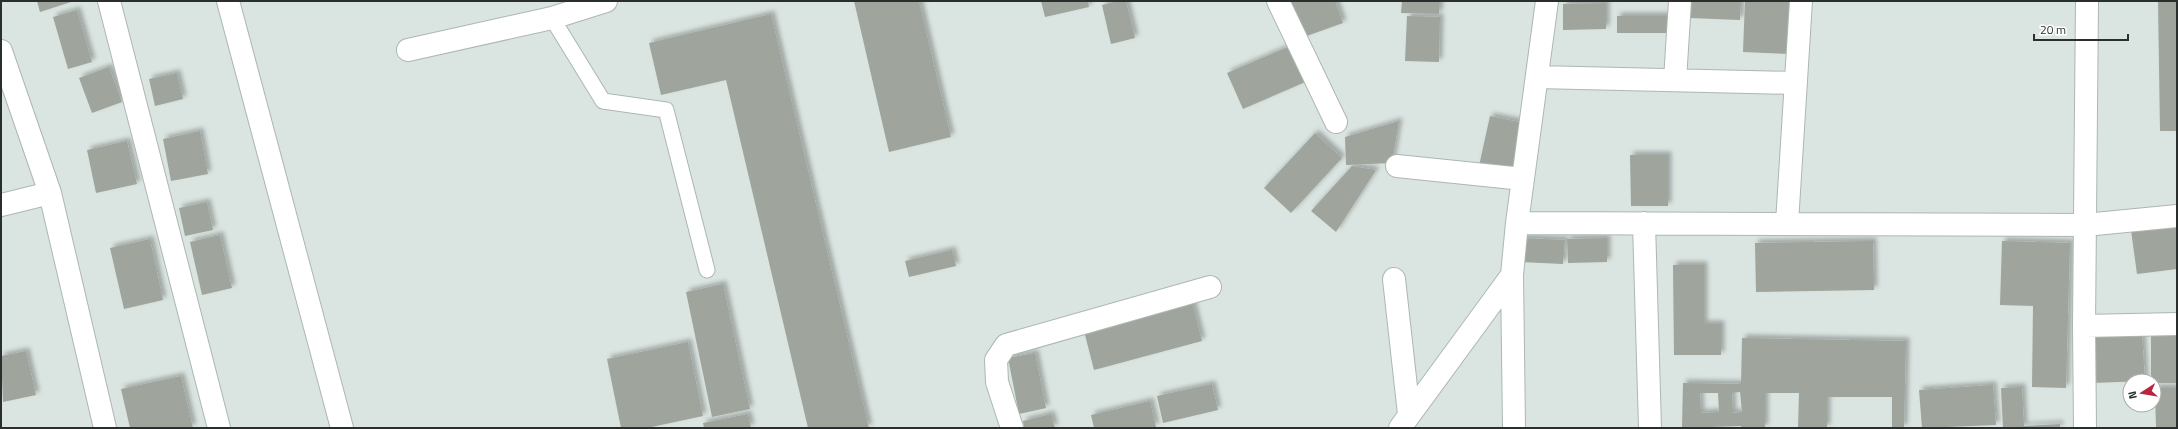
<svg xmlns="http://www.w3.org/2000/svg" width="2178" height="429" viewBox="0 0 2178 429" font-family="'Titillium Web',sans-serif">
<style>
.building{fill:#9fa59d;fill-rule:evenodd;filter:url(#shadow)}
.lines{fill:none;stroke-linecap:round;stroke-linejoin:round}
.lane-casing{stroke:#adb7b2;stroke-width:17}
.street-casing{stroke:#adb7b2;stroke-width:24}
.secondary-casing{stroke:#adb7b2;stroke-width:24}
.lane{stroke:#fff;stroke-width:15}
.street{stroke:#fff;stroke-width:22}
.secondary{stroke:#fff;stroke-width:22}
</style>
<defs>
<filter id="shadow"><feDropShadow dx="3.5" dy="-3.5" stdDeviation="2" flood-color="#0004"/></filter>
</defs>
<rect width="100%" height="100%" fill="#dae4e0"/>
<path class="building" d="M37,1H74L40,12Z
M854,1H919L951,137L889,152Z
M1041,1H1088L1089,7L1045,17Z
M1118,1H1126L1135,38L1111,44L1102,5Z
M1293,1H1335L1343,23L1301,38L1288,3Z
M1402,1H1440L1439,14L1401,13Z
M1691,1H1741L1740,20L1690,18Z
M1745,1H1791L1790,54L1743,52Z
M2158,1H2177V131H2160Z
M1606,3V29L1563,30V4Z
M77,10L92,62L68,69L53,17Z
M771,14L869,428H808L726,80L661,95L649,43Z
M1407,16L1440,17L1439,62L1405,61Z
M1617,16H1671V33H1617Z
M1295,44L1310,80L1243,109L1227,73Z
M109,67L122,102L92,113L79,78Z
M177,73L183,99L155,106L149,79Z
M1490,116L1524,123L1513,173L1479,166Z
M1399,121L1392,163L1346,165L1345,137Z
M200,131L208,174L171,181L163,139Z
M1315,133L1342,158L1291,213L1264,188Z
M127,141L137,184L96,193L87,150Z
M1630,155H1668V206H1631Z
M1352,166L1376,170L1336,232L1311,211Z
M207,202L213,230L185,236L179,208Z
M2177,218V269L2137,274L2130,223Z
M220,235L232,288L202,295L190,242Z
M1522,238L1565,240L1563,264L1521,262Z
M1607,238V262L1568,263L1567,239Z
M150,239L163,300L124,309L110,248Z
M1873,241L1874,290L1756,292L1755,243Z
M2002,241L2070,243L2066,388L2032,387L2033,306L2000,305Z
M952,250L956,266L909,277L905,261Z
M1673,265H1704V324H1721V355H1674Z
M723,284L750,409L712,417L686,292Z
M1192,302L1202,341L1094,370L1084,331Z
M2151,332H2177V383H2154V381H2151Z
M2142,333L2145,381L2092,383L2090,336Z
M1742,338L1906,341L1904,428H1892V397H1827V428H1798L1799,393H1765V428H1741V426L1682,428L1683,383L1741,384ZM1740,392L1742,412L1733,413L1732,393ZM1700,393H1718L1719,412L1701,413Z
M688,342L703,416L647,428H621L607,359Z
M26,351L36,395L3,402L1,356Z
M1035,353L1046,408L1019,414L1008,358Z
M181,376L193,428H130L121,389Z
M1212,384L1218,410L1163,423L1157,396Z
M1993,385L1996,425L1922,428L1919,390Z
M2022,387L2024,426L2060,424V428H2003L2001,388Z
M2155,388H2177V428H2156Z
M1150,401L1156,427L1094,428L1091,415Z
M748,414L751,428H704L703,423Z
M1051,414L1055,428H1024L1023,421Z"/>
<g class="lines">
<defs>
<path id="lane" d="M552,18L603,101L666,110L707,270"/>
<path id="street" d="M109,1L219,428
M228,1L342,428
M1278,1L1336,122
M1,51L50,193L105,428
M1537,77L1796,83
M1675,80L1680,1
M1397,166L1523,179
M1,205L50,193
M1517,223L2085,225L2177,216
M1644,223L1650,428
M1787,223L1801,1
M1394,279L1409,414
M2084,326L2177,324
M1012,428L997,382L996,360L1006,345L1210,287
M1400,428L1512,275
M1514,428L1512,275L1517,223L1547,1
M2085,428L2084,326L2087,1"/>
<path id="secondary" d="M408,50L552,18L606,1"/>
</defs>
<use href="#lane" class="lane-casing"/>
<use href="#street" class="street-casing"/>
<use href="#secondary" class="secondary-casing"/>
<use href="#lane" class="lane"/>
<use href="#street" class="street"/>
<use href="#secondary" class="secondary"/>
</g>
<rect width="2178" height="429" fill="none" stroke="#2a2e2c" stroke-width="4"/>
<g transform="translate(2142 393) rotate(258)"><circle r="19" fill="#ffffff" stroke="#aaabab"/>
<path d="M0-3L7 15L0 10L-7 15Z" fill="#b8273f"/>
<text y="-6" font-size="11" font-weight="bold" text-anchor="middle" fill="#2a2e2c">N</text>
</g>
<path d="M2034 34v6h94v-6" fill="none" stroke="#2a2e2c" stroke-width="2"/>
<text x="2040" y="34" font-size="12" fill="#2a2e2c" stroke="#ffffff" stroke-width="3" paint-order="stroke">20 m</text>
</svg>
